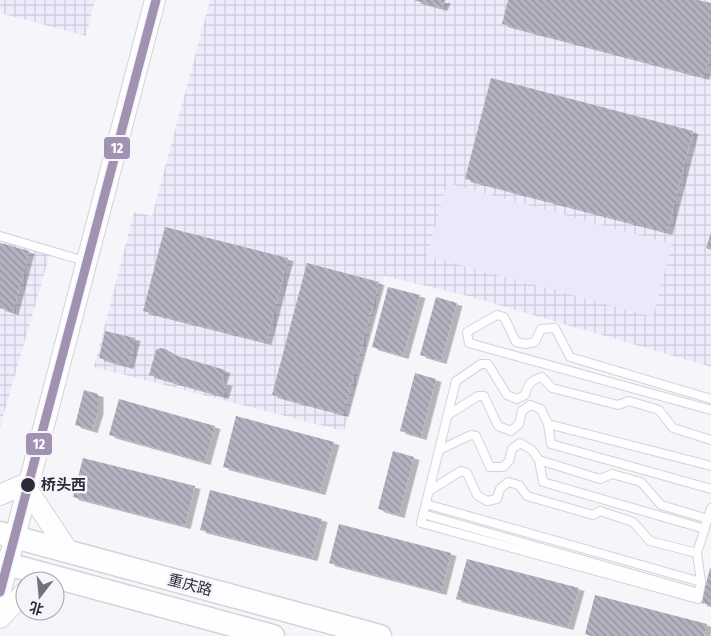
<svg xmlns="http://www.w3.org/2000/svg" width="711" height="636" viewBox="0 0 711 636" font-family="'Fira Sans Condensed','Noto Sans SC',sans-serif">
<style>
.industrial{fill:url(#industrial-grid)}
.grass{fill:#ece8fa}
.building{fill:url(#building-back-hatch);filter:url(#shadow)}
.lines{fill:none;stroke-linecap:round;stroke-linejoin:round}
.service-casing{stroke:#d4d2db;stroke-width:10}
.tertiary-casing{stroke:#d4d2db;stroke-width:22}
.secondary-casing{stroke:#d4d2db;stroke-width:25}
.service{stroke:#fefefe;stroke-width:8}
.tertiary{stroke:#fefefe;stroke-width:20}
.secondary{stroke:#fefefe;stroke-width:22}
.metro-1-casing{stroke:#f5f4fb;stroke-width:12}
.metro-1{stroke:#a192b2;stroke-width:9}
.stop-dot{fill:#2d2b38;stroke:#f5f4fb;stroke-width:2}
.labels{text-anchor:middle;stroke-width:5;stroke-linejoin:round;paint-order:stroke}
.stop-label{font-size:15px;font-weight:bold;fill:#2d2b38;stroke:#f5f4fb;text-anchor:start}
.street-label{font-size:15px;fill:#2d2b38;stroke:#f5f4fb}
.line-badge{stroke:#f5f4fb;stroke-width:2}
.badge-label{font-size:14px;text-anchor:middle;font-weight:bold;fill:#fff}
</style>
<defs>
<pattern id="industrial-grid" width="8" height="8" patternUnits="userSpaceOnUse" patternTransform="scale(1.25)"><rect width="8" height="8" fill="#eeecfc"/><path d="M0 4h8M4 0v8" fill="none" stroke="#cccbd9"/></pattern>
<pattern id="building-back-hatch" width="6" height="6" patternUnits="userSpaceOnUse" patternTransform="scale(1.25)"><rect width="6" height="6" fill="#b4b1c0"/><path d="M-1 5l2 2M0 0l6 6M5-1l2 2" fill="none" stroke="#93909d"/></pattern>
<filter id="shadow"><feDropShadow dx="5.5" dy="3" stdDeviation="0" flood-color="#0004"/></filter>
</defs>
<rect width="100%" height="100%" fill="#f6f5fa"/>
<path class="industrial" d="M0,0H95L86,36L0,13Z
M210,0H711V367L468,296L384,276L344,431L94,367L134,212L152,216Z
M0,240L50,254L0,427Z"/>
<path class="grass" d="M447,183L672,244L653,317L427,256Z"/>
<path class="building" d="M413,0H445L442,8Z
M508,0H698L711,3V49L704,77L502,24Z
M491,78L693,131L667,232L465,179Z
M165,227L288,258L266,342L143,311Z
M711,232V250L706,248Z
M0,243L29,251L13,312L0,308Z
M307,263L379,282L343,414L272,395Z
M388,287L420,295L403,356L372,347Z
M436,297L457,303L441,361L420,355Z
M105,331L135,338L128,366L99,358Z
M160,348L166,349L174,355L225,370L221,382L227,383L223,396L149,375L156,350Z
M415,373L436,379L421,437L400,431Z
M84,390L98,394V411L92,430L75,425Z
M119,399L215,426L205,462L109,435Z
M236,416L334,442L320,492L223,467Z
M393,451L414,457L399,515L378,509Z
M83,458L195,486L185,526L73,497Z
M210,490L322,519L312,558L200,530Z
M339,524L451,553L441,592L329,563Z
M467,559L579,588L568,627L456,599Z
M710,568L711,569V605L701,603Z
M595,595L707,624L704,636H591L585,634Z"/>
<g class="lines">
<defs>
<path id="service" d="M0,236L78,259
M711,399L570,357L555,328L541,329L535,342L526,344L516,342L504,317L497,315L467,332L469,343L711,410
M448,415L478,396H484L498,426L511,431L519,424L522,411L530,405L541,409L548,424L711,466
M548,424L551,444L711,489
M711,440L673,428L659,410L629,401L618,405L552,388L542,377C531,380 528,384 525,395L517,399L507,395L488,364H481L456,381L421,523L698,599L701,582L697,553L711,508
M439,450L471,435L476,436L490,467H503L509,461L512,449L520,443L532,450L539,460L600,479L612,474L641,482L661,505L708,519
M539,460L543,482L705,529
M429,491L461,471L467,473L477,495L487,501L497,499L500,489L508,482L519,485L527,496L593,515L600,511L633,522L650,541L697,553
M426,504L701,582
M423,514L699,593"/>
<path id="tertiary" d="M27,489L69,552
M0,495L20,486
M0,594L155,0
M0,618L25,592"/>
<path id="secondary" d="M0,533L380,636
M0,562L273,636"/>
</defs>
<use href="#service" class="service-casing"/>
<use href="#tertiary" class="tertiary-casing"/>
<use href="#secondary" class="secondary-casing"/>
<use href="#service" class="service"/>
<use href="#tertiary" class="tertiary"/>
<use href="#secondary" class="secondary"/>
<defs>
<path id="metro-1" d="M0,592L156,0"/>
</defs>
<use href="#metro-1" class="metro-1-casing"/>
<use href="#metro-1" class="metro-1"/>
</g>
<circle class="stop-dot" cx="28" cy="485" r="8"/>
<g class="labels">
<g class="stop-label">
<text x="41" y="490">桥头西</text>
</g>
<g class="street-label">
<text transform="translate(190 585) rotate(15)" y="5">重庆路</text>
</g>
</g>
<g class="line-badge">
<rect x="103" y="136" width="28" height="24" rx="5" fill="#a192b2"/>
<rect x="25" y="432" width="28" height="24" rx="5" fill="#a192b2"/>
</g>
<g class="badge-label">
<text x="117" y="153">12</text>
<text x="39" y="449">12</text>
</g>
<g transform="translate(40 596) rotate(196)"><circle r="24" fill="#f5f4fb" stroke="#a5a4ad"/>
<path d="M0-4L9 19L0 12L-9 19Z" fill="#73727c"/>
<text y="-8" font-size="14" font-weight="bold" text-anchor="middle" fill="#2d2b38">北</text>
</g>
</svg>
